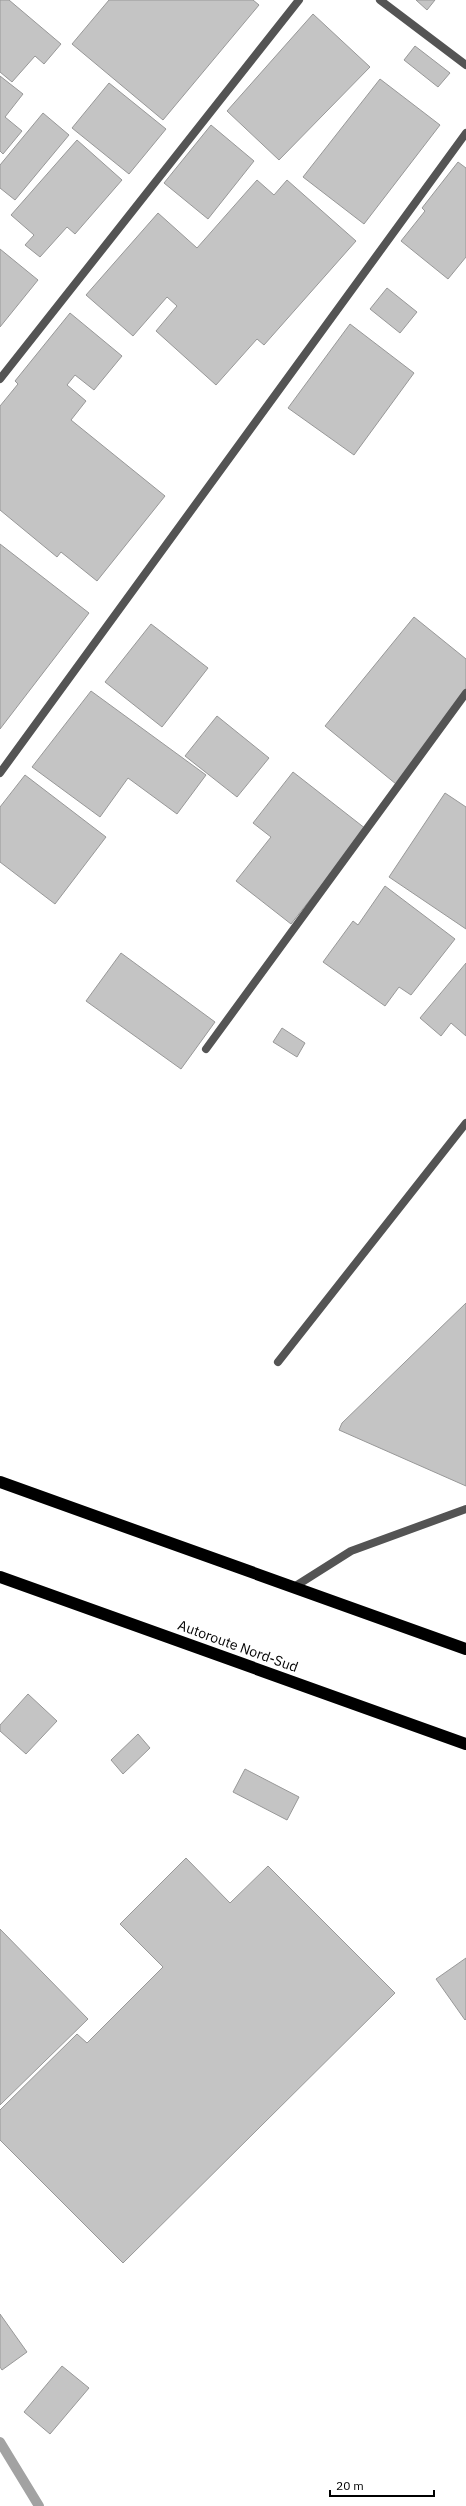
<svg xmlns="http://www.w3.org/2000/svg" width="466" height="2506" viewBox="0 0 466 2506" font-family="'IBM Plex Sans',sans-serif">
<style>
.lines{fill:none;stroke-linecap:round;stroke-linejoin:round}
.stream{stroke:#a2a2a2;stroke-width:10}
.building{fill:#c4c4c4;stroke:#989898}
.minor{stroke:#545454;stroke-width:8}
.motorway{stroke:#000;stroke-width:12}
.labels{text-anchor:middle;stroke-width:4;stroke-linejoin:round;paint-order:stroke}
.street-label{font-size:14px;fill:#000;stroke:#fff}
</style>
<rect width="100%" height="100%" fill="#fff"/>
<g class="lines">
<path class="stream" d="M0,2442L39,2506"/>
</g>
<path class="building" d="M0,0H9L61,44L44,64L35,56L12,82L0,72Z
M109,0H253L259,5L163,120L72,44Z
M416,0H435L427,10Z
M313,14L370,67L279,160L227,111Z
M415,46L450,73L438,87L404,60Z
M0,76L23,94L5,117L22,131L3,154L0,151Z
M380,79L440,125L364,224L303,177Z
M109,83L166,129L129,174L72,128Z
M43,113L69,135L15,200L0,188V165Z
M211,125L254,161L208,219L164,183Z
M77,140L122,180L75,234L67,227L40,257L25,245L34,235L11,215Z
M458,162L466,168V257L448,279L401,241L425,211L422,208Z
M257,180L274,195L287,180L356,241L264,345L257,339L216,385L156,331L177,306L167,297L133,336L86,295L158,213L197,248Z
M0,249L38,280L0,327Z
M387,288L417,312L400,333L370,309Z
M70,313L122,356L94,390L75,375L67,385L86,401L71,420L165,496L97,581L61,552L57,557L0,510V406L18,384L15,381Z
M350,324L414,373L354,455L288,408Z
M0,544L89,613L0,729Z
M414,617L466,659V698L396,784L325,726Z
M151,624L208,668L162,727L105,682Z
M91,691L206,775L177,814L128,778L100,817L32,767Z
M217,716L269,758L237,797L185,756Z
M293,772L366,829L291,924L236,881L271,837L253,823Z
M25,775L106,837L55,904L0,862V807Z
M445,793L466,807V929L389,877Z
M385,886L455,939L411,995L399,987L385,1006L323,962L353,921L358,925Z
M121,953L215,1022L181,1069L86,1001Z
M466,963V1036L451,1023L441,1036L420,1018Z
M282,1028L305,1043L297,1057L273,1042Z
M466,1303V1486L339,1430L342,1423Z
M28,1694L57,1721L26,1754L0,1731V1725Z
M138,1734L150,1748L123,1774L111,1760Z
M245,1769L299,1797L287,1820L233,1792Z
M186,1858L230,1903L268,1866L395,1993L123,2263L0,2140V2110L77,2034L87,2043L163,1967L120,1924Z
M0,1929L88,2019L0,2105Z
M466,1958V2019L465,2020L436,1979Z
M0,2314L27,2352L2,2370L0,2367Z
M62,2366L89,2388L50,2434L24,2412Z"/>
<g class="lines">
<path class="minor" d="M380,0L466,65
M0,379L299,0
M0,773L466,133
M206,1049L466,693
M278,1362L466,1123
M294,1587L351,1551L466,1509"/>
<path class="motorway" d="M0,1482L466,1649
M0,1577L466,1744"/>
</g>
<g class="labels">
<g class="street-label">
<text transform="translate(238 1646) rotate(20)" y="5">Autoroute Nord-Sud</text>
</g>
</g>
<path d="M330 2490v6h104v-6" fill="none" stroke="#000000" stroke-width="2"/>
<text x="336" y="2490" font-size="12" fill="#000000" stroke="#ffffff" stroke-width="3" paint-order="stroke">20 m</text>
</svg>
